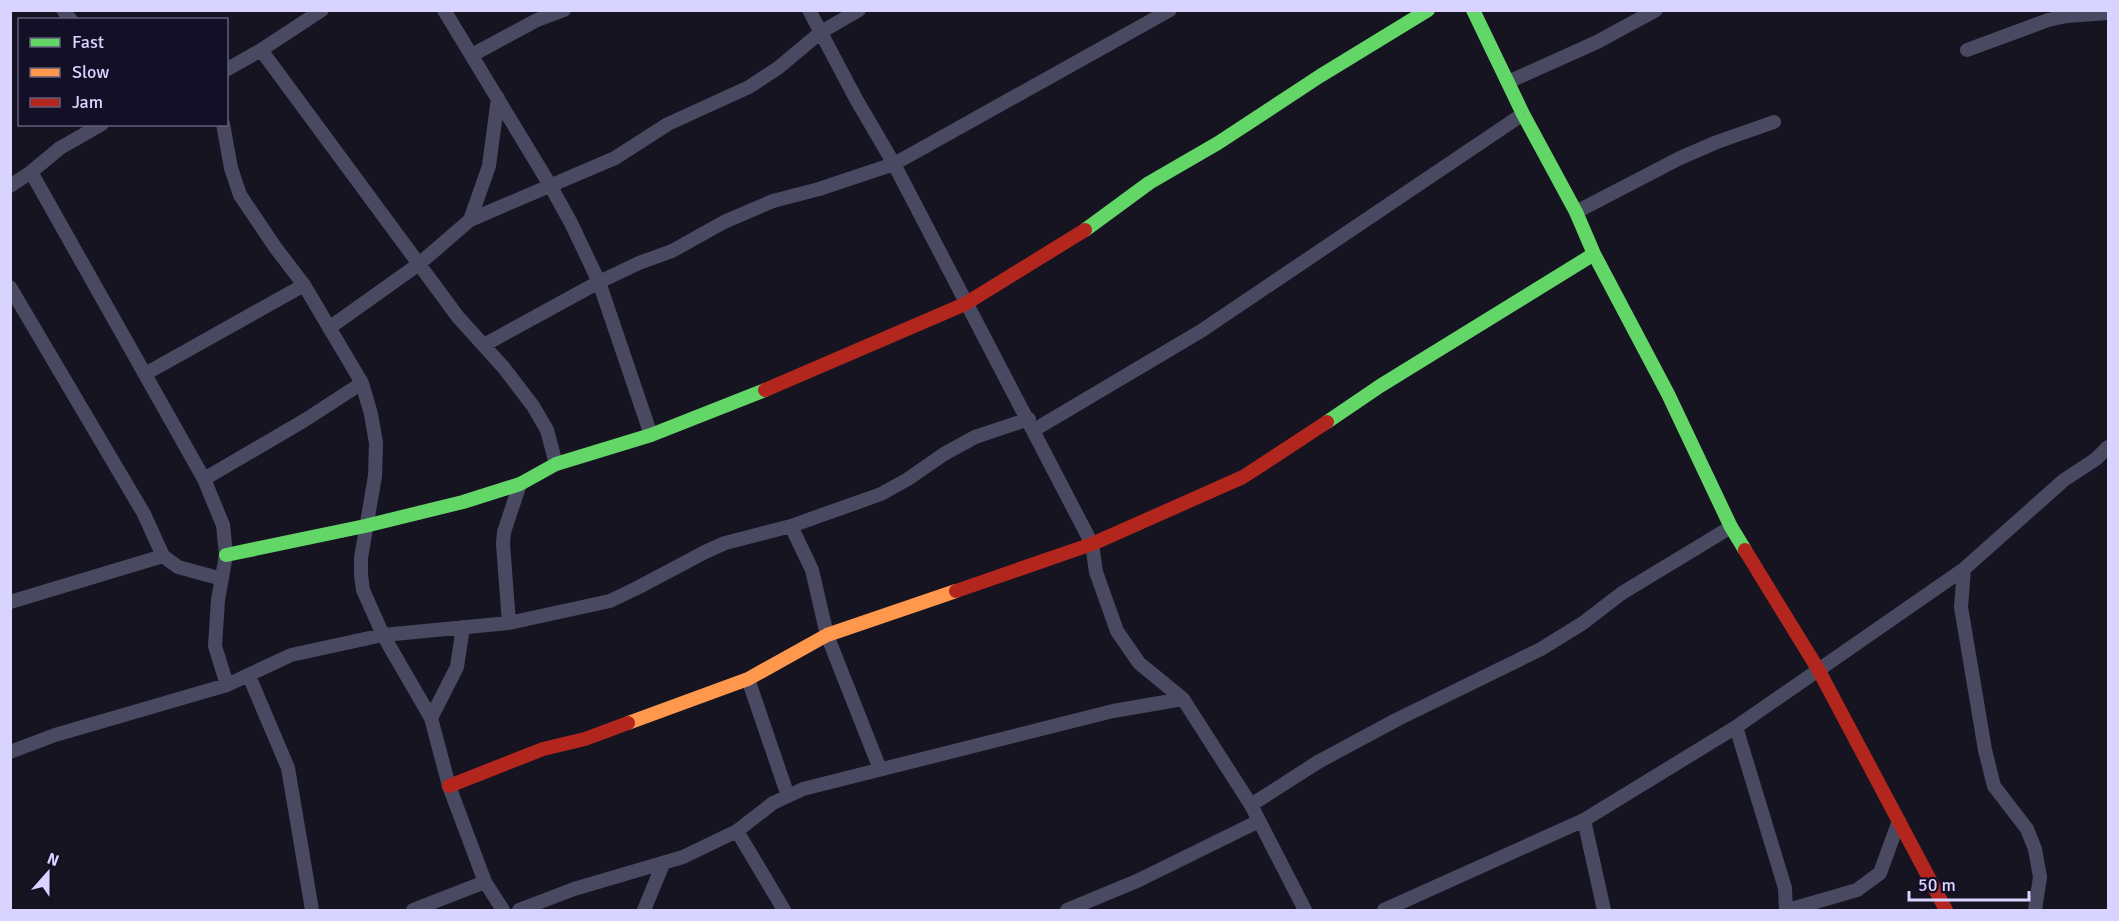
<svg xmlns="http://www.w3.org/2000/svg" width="2119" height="921" viewBox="0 0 2119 921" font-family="Signika,sans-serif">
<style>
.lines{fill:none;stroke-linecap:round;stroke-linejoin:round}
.street{stroke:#4a4962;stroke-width:14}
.fast{stroke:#63d668;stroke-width:14}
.slow{stroke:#ff974d;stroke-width:14}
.jam{stroke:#b3261e;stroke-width:14}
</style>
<rect width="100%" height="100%" fill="#161421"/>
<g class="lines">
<path class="street" d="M63,10L71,20
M444,10L550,185L571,223L599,282L651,435
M809,10L856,99L894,164L1092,544L1096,572L1117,631L1139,663L1183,699L1251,805L1305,910
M261,50L458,317L504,368L533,406L547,430L556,464
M1967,50L2048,20L2067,16L2108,13
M472,55L537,20L564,10
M226,70L261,50L322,10
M1508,82L1597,42L1656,10
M223,124L231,168L240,195L275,247L304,285L362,383L371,414L376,443L375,476L361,558V575L363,590L383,635L431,718L449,786L485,882L503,910
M31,172L204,479L223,525L226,555L218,600L215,646L227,685
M10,186L31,172L60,148L102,124
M1576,212L1680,158L1717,142L1774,122
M470,220L489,166L498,98
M10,287L144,514L163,556L178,567L222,579
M329,328L419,264L470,220L615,158L668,124L749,87L778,68L821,32L859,10
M484,345L599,282L639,263L672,251L724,222L773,201L819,189L894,164L1170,10
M145,374L304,285
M1034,430L1201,331L1523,114
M204,479L305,420L362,383
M791,526L812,570L827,635L880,769
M1964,569L1961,607L1985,750L1994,786L2027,829L2035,849L2040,877L2035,910
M10,602L163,556
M509,623L503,544L504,532L520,484
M249,676L288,768L312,910
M748,679L788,796
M431,718L457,667L463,627
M1736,727L1785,888L1786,910
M10,752L55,735L227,685L291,655L383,635L509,623L610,601L639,587L705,552L725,543L791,526L881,494L908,479L944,454L975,437L1029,419
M1251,805L1318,762L1398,719L1541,649L1583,623L1622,593L1731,527
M1584,820L1604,910
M737,831L784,910
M413,910L485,882
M519,910L574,889L683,857L737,831L773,803L803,789L1113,711L1183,699
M644,910L663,864
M1067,910L1137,881L1259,821
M1384,910L1584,820L1736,727L1964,569L2064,480L2096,459L2108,447
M1788,910L1857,890L1880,873L1899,821"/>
<path class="fast" d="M1473,10L1523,114L1576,212L1594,254L1668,394L1731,527L1745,550
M1085,230L1149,183L1218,143L1320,76L1428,10
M1327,422L1380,386L1594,254
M226,555L365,526L463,502L520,484L556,464L651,435L765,390"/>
<path class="slow" d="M628,723L748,679L827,635L956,591"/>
<path class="jam" d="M765,390L965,304L1085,230
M1745,550L1818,669L1946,910
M956,591L1092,544L1243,477L1327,422
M449,786L543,749L585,739L628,723"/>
</g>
<rect width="2119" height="921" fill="none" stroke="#d9d4ff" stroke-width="24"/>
<rect x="18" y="18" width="210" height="108" fill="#130f26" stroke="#625e7d" stroke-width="1.5"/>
<rect x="30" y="38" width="30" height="9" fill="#63d668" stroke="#625e7d" stroke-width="1.5"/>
<text x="72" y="48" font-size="18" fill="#d9d4ff">Fast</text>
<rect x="30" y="68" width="30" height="9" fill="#ff974d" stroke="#625e7d" stroke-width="1.5"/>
<text x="72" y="78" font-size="18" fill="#d9d4ff">Slow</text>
<rect x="30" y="98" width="30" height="9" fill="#b3261e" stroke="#625e7d" stroke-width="1.5"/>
<text x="72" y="108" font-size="18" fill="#d9d4ff">Jam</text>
<g transform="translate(48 873) rotate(21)" stroke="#130f26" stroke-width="4.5" paint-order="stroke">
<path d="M0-4.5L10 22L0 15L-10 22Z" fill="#d9d4ff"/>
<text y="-9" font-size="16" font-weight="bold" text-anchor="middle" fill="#d9d4ff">N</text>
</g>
<path d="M1909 891v9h120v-9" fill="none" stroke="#d9d4ff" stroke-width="3"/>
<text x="1918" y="891" font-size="18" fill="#d9d4ff" stroke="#130f26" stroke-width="4.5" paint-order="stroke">50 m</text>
</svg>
